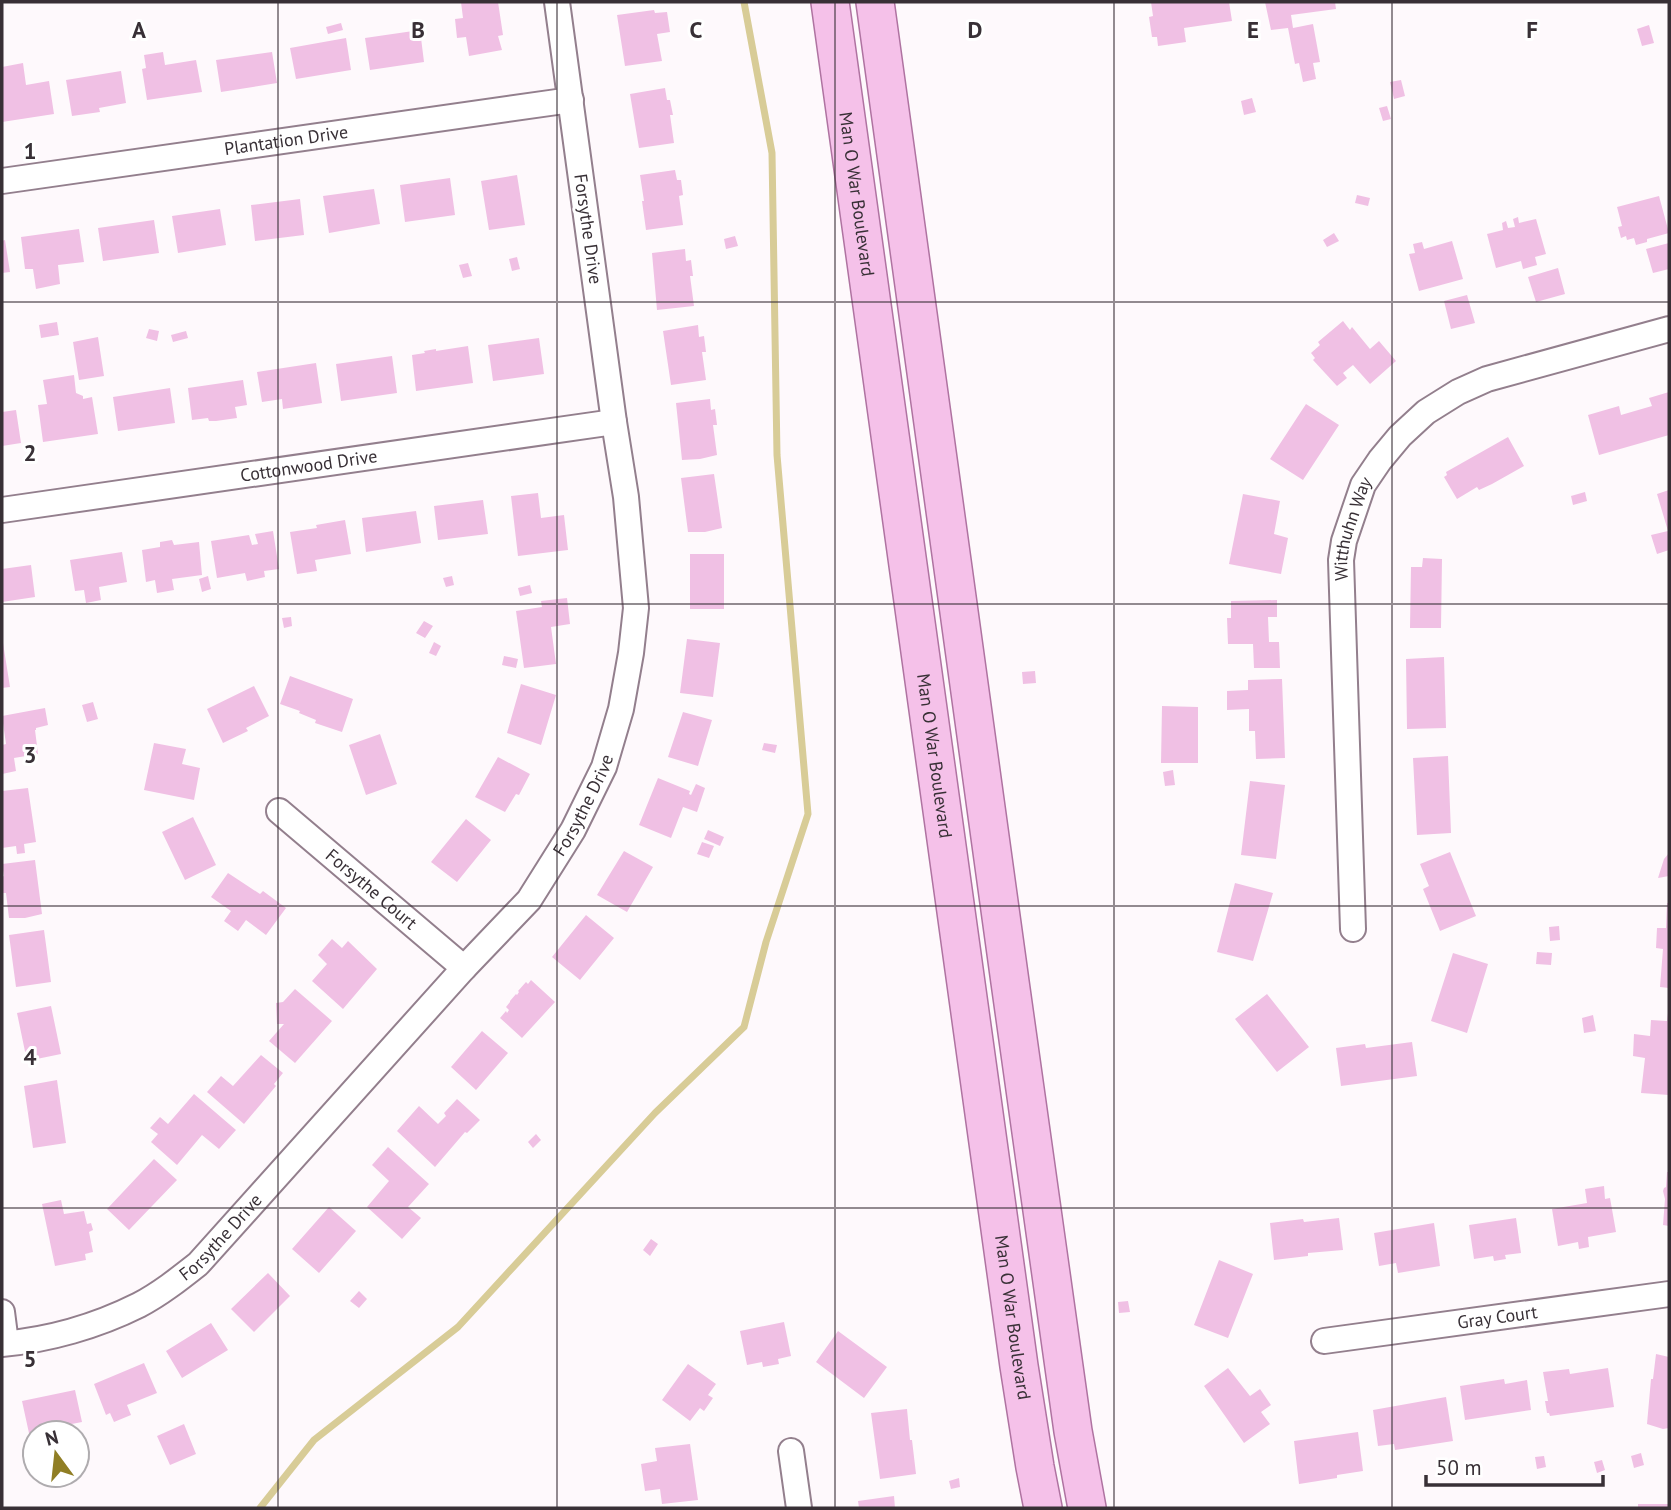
<svg xmlns="http://www.w3.org/2000/svg" width="1671" height="1510" viewBox="0 0 1671 1510" font-family="'PT Sans',sans-serif">
<style>
.lines{fill:none;stroke-linecap:round;stroke-linejoin:round}
.stream{stroke:#d8cc97;stroke-width:7}
.building{fill:#f0c0e4}
.minor-casing{stroke:#937f8d;stroke-width:28}
.primary-casing{stroke:#af73a1;stroke-width:40}
.minor{stroke:#fff;stroke-width:24}
.primary{stroke:#f5c1e9;stroke-width:37}
.grid{fill:none;stroke:#383036;stroke-width:2;stroke-opacity:0.55}
.labels{text-anchor:middle;stroke-width:6;stroke-linejoin:round;paint-order:stroke}
.street-label{font-size:18px;fill:#383036;stroke:#fff}
.grid-label{font-size:23px;text-anchor:middle;font-weight:bold;fill:#383036;stroke:#fff;stroke-width:6;stroke-linejoin:round;paint-order:stroke}
</style>
<rect width="100%" height="100%" fill="#fef9fc"/>
<g class="lines">
<path class="stream" d="M260,1508L314,1440L458,1327L655,1113L744,1027L766,942L808,814L777,455L772,153L744,2"/>
</g>
<path class="building" d="M461,2H498L503,35L498,36L502,50L469,56L466,37L457,38L455,19L463,18Z
M1151,2H1229L1232,21L1184,28L1186,42L1158,46L1157,37H1152L1149,17L1153,16Z
M1265,2H1335L1336,9L1291,15L1293,28L1313,24L1320,62L1313,63L1316,79L1303,82L1299,63L1295,64L1288,28L1271,30Z
M654,10L655,13L667,12L670,32L657,34L662,61L625,66L617,15Z
M341,23L343,30L328,34L326,27Z
M1649,25L1654,43L1642,46L1637,29Z
M420,30L424,62L370,70L365,38Z
M346,38L351,70L296,79L290,48Z
M163,52L165,65L196,60L202,92L147,100L142,69L146,68L144,55Z
M272,52L277,83L221,92L216,60Z
M23,63L26,85L49,81L54,114L2,122V67Z
M121,71L126,103L99,108L100,112L72,116L66,80Z
M1401,80L1405,96L1394,99L1390,82Z
M665,88L667,100H670L673,115H670L674,143L639,148L630,94Z
M1252,98L1256,112L1244,115L1241,101Z
M1387,106L1391,119L1383,121L1379,108Z
M675,170L677,180H681L683,195L679,196L683,225L646,230L642,201H644L640,175Z
M517,175L525,225L489,230L481,181Z
M450,178L455,215L405,222L400,185Z
M374,189L380,224L329,233L323,196Z
M1357,195L1370,198L1368,206L1355,203Z
M1659,196L1669,233L1647,239V242L1636,245L1634,238L1627,240L1626,236L1621,238L1618,227L1622,226L1617,207Z
M300,199L304,235L255,241L251,205Z
M220,209L226,245L178,253L172,216Z
M1518,217L1519,223L1536,219L1546,254L1535,257L1537,265L1523,269L1521,261L1496,268L1487,234L1503,230L1502,223L1506,221L1508,228L1515,227L1513,219Z
M154,220L159,253L103,261L98,228Z
M79,229L84,262L58,265L60,284L36,289L33,269H25L21,237Z
M1334,233L1339,241L1327,247L1323,240Z
M735,236L738,246L726,249L724,239Z
M5,240L10,272L2,273V241Z
M1452,241L1463,279L1419,291L1409,254L1415,253L1413,244L1422,242L1424,249Z
M1669,243V269L1653,273L1646,249Z
M685,249L686,261L691,260L693,276H690L694,306L657,310L652,253Z
M517,257L520,269L512,271L509,259Z
M468,263L472,276L463,278L459,265Z
M1558,268L1565,294L1536,302L1528,277Z
M1467,295L1475,323L1451,329L1444,301Z
M1343,321L1350,330L1352,327L1370,349L1379,341L1396,361L1370,384L1353,365L1343,373L1347,378L1337,386L1313,360L1315,358L1311,353L1320,345L1318,342Z
M57,322L59,335L41,338L39,325Z
M698,325L699,337L704,336L706,352H702L706,380L671,385L663,331Z
M149,329L159,331L157,341L146,338Z
M186,331L188,338L173,342L171,335Z
M98,337L104,376L79,380L73,342Z
M539,338L544,374L493,381L488,345Z
M468,346L473,383L416,391L412,355L425,353L424,351L436,349V351Z
M392,356L397,393L341,401L336,364Z
M316,363L322,403L283,409L282,399L262,402L257,372Z
M74,375L76,393L83,396V399L92,397L98,434L43,442L38,405L47,404L43,380Z
M243,380L247,405L235,407L237,418L216,421H209L208,418L192,420L188,388Z
M170,388L175,423L118,431L113,397Z
M1669,392V435L1599,455L1588,415L1619,406L1621,415L1652,406L1649,398Z
M710,399L711,410L715,409L717,425H713L717,455L700,459L682,460L676,403Z
M1306,404L1339,425L1303,480L1270,459Z
M16,410L21,443L2,446V412Z
M1508,437L1524,466L1492,484L1479,490L1477,487L1457,499L1444,477L1447,475L1446,472Z
M714,474L722,528L705,532H688L681,478Z
M1669,490V550L1657,554L1651,535L1668,531L1657,494Z
M1585,492L1587,501L1573,505L1571,496Z
M538,493L541,518L564,515L568,550L518,556L511,496Z
M1243,494L1280,501L1274,534L1288,538L1281,574L1229,564Z
M483,500L488,534L438,540L434,506Z
M416,511L421,543L366,552L362,518Z
M345,520L351,554L315,560L317,571L297,574L290,532L317,528L316,525Z
M273,531L279,569L264,571L265,577L247,581L245,573L217,578L211,541L249,535L252,545L258,544L255,534Z
M172,540L174,545L199,542L202,575L172,579L174,590L157,593L155,580L146,582L142,550L160,547V542Z
M122,552L127,582L99,587L101,600L86,603L84,590L75,591L70,560Z
M690,554H724V609H690Z
M1423,558L1442,559L1441,628H1410L1411,567H1422Z
M31,565L35,597L2,602V569Z
M208,576L211,589L202,592L199,579Z
M452,576L454,585L446,587L443,578Z
M530,585L532,593L520,596L518,588Z
M567,598L570,624L551,627L556,664L524,668L516,611L542,607L541,601Z
M1277,600V617H1268L1269,642H1279L1280,668H1254L1253,644H1228L1227,618H1231V601Z
M291,617L292,626L284,628L282,618Z
M424,621L433,626L425,638L416,633Z
M687,639L720,643L713,697L680,693Z
M434,642L441,646L436,656L429,653Z
M2,643H3L10,687L2,688Z
M504,656L518,659L516,668L502,665Z
M1444,657L1446,728L1407,729L1406,659Z
M1035,671L1036,683L1023,684L1022,672Z
M290,676L353,699L342,732L315,723L316,720L299,713L300,711L280,704Z
M1282,679L1285,758L1256,759L1255,731H1249V709L1227,710V691L1248,690V680Z
M521,684L556,695L541,745L507,733Z
M254,686L269,716L246,728L248,731L223,743L207,709Z
M93,702L98,719L87,722L82,705Z
M1162,706L1198,707V763H1161Z
M45,708L48,725L36,728V730H35L38,754L14,758L16,771L2,774V745L6,744L2,716Z
M683,712L712,720L698,766L668,757Z
M380,734L397,784L366,795L349,745Z
M154,743L186,749L182,764L200,768L194,800L144,790Z
M764,743L777,745L775,753L762,750Z
M1448,756L1451,833L1417,835L1413,758Z
M498,757L530,774L519,795L516,794L505,812L475,797Z
M1173,770L1175,785L1165,786L1163,772Z
M658,778L690,791L689,794L691,795L696,784L705,788L697,812L683,807L671,838L639,825Z
M1250,781L1285,785L1276,859L1241,855Z
M28,788L36,842L24,844L25,853L17,854L16,846L2,848V791Z
M193,817L216,865L185,880L162,832Z
M466,819L491,840L457,882L431,862Z
M708,830L724,837L720,846L704,839Z
M702,842L714,846L709,858L697,854Z
M624,851L653,867L627,912L597,895Z
M1450,852L1476,916L1440,931L1423,889L1429,886L1420,864Z
M1669,853V876L1658,878L1664,859Z
M35,860L42,914L25,918H9L6,893H2V877L4,876L2,864Z
M228,873L260,894L263,891L286,908L266,935L246,920L238,931L224,921L231,911L211,897Z
M1235,883L1273,893L1253,961L1217,952Z
M1667,903H1669V988L1660,987L1663,949L1656,948L1657,928H1666Z
M586,915L614,938L580,980L552,957Z
M1559,926L1560,940L1550,941L1549,927Z
M44,930L51,982L16,987L9,935Z
M332,939L342,948L348,941L377,969L343,1009L312,981L327,964L318,955Z
M1537,952L1552,953L1551,965L1536,964Z
M1453,953L1488,964L1467,1033L1431,1021Z
M531,980L555,1002L522,1038L500,1018L506,1011L507,1013L509,1010L506,1007L510,1002V1001L516,994L517,995L519,992L518,991L526,982L528,984Z
M295,989L332,1021L295,1063L269,1041L284,1024H277L276,1003L283,1002Z
M1267,994L1309,1047L1277,1072L1235,1019Z
M51,1006L61,1054L27,1061L17,1013Z
M1668,1013H1669V1095L1641,1093L1645,1058L1633,1056L1634,1034L1650,1036L1651,1020L1667,1021Z
M1593,1015L1596,1031L1584,1033L1582,1018Z
M482,1031L508,1053L476,1090L451,1067Z
M1412,1042L1417,1076L1341,1086L1336,1048L1365,1044L1366,1048Z
M261,1055L283,1073L274,1084L276,1086L244,1124L207,1092L221,1076L233,1086Z
M57,1080L66,1143L33,1148L24,1086Z
M194,1094L236,1130L219,1149L202,1135L177,1165L151,1142L158,1134L150,1128L160,1117L168,1124Z
M457,1099L480,1120L467,1133L465,1132L435,1167L397,1131L419,1106L438,1124L446,1116L444,1113Z
M536,1134L541,1140L533,1148L528,1142Z
M388,1147L429,1184L408,1207L421,1218L402,1239L367,1207L389,1181L372,1165Z
M154,1159L177,1180L129,1230L107,1209Z
M1667,1172H1669V1226L1663,1225L1665,1199L1663,1191L1664,1188L1666,1187Z
M1604,1186L1605,1199L1610,1198L1616,1232L1588,1237L1589,1247L1579,1249L1578,1242L1558,1246L1552,1209L1587,1203L1585,1189Z
M61,1200L64,1214L84,1211L87,1224L91,1223L93,1230L89,1232L93,1252L85,1254L86,1260L55,1266L42,1204Z
M329,1207L356,1231L319,1273L292,1249Z
M1339,1218L1343,1250L1308,1253V1256L1274,1260L1270,1223L1303,1219L1304,1222Z
M1516,1218L1521,1253L1505,1255L1506,1259L1494,1261L1493,1256L1474,1259L1469,1225Z
M1434,1223L1440,1266L1398,1273L1396,1263L1379,1266L1374,1233Z
M651,1239L658,1244L650,1256L643,1250Z
M1219,1260L1253,1274L1228,1338L1194,1325Z
M268,1273L290,1296L254,1332L231,1309Z
M359,1291L367,1299L359,1308L350,1301Z
M1128,1301L1130,1312L1119,1313L1118,1302Z
M784,1322L791,1356L778,1359L779,1364L763,1367L762,1362L747,1365L740,1331Z
M211,1323L228,1350L182,1378L166,1351Z
M838,1331L887,1367L864,1398L816,1362Z
M1656,1354L1669,1357V1428L1663,1429L1647,1424L1651,1379H1653Z
M144,1363L157,1393L127,1405L131,1415L114,1422L110,1413L106,1415L94,1384Z
M688,1364L716,1384L708,1395L713,1398L704,1411L700,1408L690,1421L662,1400Z
M1228,1368L1250,1396L1260,1389L1271,1405L1261,1412L1270,1424L1244,1443L1204,1386Z
M1608,1368L1614,1407L1550,1416L1549,1413H1547L1545,1401H1548L1543,1372L1569,1369L1570,1374Z
M1504,1379L1505,1384L1527,1380L1531,1410L1465,1420L1460,1386Z
M75,1390L82,1422L46,1429L47,1433H35V1447H32L22,1401Z
M1446,1397L1453,1441L1395,1450L1394,1444L1378,1446L1373,1410Z
M907,1409L910,1440H912L916,1474L880,1479L871,1413Z
M184,1424L196,1454L170,1465L157,1436Z
M1358,1432L1363,1471L1337,1475V1478L1299,1484L1294,1441Z
M690,1444L698,1500L662,1504L660,1489L645,1491L641,1464L657,1461L655,1448Z
M1641,1453L1644,1465L1634,1468L1631,1456Z
M1544,1456L1546,1467L1537,1469L1535,1457Z
M1602,1460L1605,1470L1597,1473L1594,1462Z
M959,1478L960,1487L951,1489L949,1481Z
M894,1496L895,1508H859L858,1501Z
M1638,1504H1669V1508H1638Z"/>
<g class="lines">
<defs>
<g id="minor">
<path id="s1" d="M2,181L571,100"/>
<path id="s2" d="M2,510L614,422"/>
<path id="s3" d="M279,811L464,968"/>
<path id="s4" d="M1353,929L1341,560L1344,541L1363,485L1380,460L1400,436L1426,412L1458,392L1487,379L1669,329"/>
<path d="M2,1312L6,1343"/>
<path id="s5" d="M1324,1341L1669,1294"/>
<path id="s6" d="M2,1344C48,1340 97,1326 139,1305C160,1294 179,1279 198,1264L464,968L529,900L573,830L604,767L621,709L631,653L636,608L626,497L614,422L557,2"/>
<path d="M791,1451L799,1508"/>
</g>
<g id="primary">
<path id="s7" d="M830,2L1019,1366L1035,1467L1043,1508"/>
<path d="M875,2L1010,982L1073,1431L1087,1508"/>
</g>
</defs>
<use href="#minor" class="minor-casing"/>
<use href="#primary" class="primary-casing"/>
<use href="#minor" class="minor"/>
<use href="#primary" class="primary"/>
</g>
<path class="grid" d="M278,2V1508M557,2V1508M835,2V1508M1114,2V1508M1392,2V1508M2,302H1669M2,604H1669M2,906H1669M2,1208H1669"/>
<g class="labels">
<g class="street-label">
<text dy="6" stroke="none"><textPath href="#s1" startOffset="287">Plantation Drive</textPath></text>
<text dy="6" stroke="none"><textPath href="#s7" startOffset="194">Man O War Boulevard</textPath></text>
<text transform="translate(588 229) rotate(82)" y="6">Forsythe Drive</text>
<text dy="6" stroke="none"><textPath href="#s2" startOffset="310">Cottonwood Drive</textPath></text>
<text dy="6" stroke="none"><textPath href="#s4" startOffset="402">Witthuhn Way</textPath></text>
<text dy="6" stroke="none"><textPath href="#s7" startOffset="761">Man O War Boulevard</textPath></text>
<text dy="6" stroke="none"><textPath href="#s6" startOffset="817">Forsythe Drive</textPath></text>
<text dy="6" stroke="none"><textPath href="#s3" startOffset="121">Forsythe Court</textPath></text>
<text dy="6" stroke="none"><textPath href="#s6" startOffset="250">Forsythe Drive</textPath></text>
<text dy="6" stroke="none"><textPath href="#s7" startOffset="1328">Man O War Boulevard</textPath></text>
<text dy="6" stroke="none"><textPath href="#s5" startOffset="175">Gray Court</textPath></text>
</g>
</g>
<g class="grid-label">
<text x="139" y="38">A</text>
<text x="418" y="38">B</text>
<text x="696" y="38">C</text>
<text x="975" y="38">D</text>
<text x="1253" y="38">E</text>
<text x="1532" y="38">F</text>
<text x="30" y="159">1</text>
<text x="30" y="461">2</text>
<text x="30" y="763">3</text>
<text x="30" y="1065">4</text>
<text x="30" y="1367">5</text>
</g>
<rect width="1671" height="1510" fill="none" stroke="#383036" stroke-width="7"/>
<g transform="translate(56 1454) rotate(345)"><circle r="33" fill="#ffffff" stroke="#afacaf" stroke-width="2"/>
<path d="M0-5L12 26L0 18L-12 26Z" fill="#907e24"/>
<text y="-10" font-size="19" font-weight="bold" text-anchor="middle" fill="#383036">N</text>
</g>
<path d="M1426 1475v10h177v-10" fill="none" stroke="#383036" stroke-width="3.5"/>
<text x="1436" y="1475" font-size="21" fill="#383036" stroke="#ffffff" stroke-width="5" paint-order="stroke">50 m</text>
</svg>
